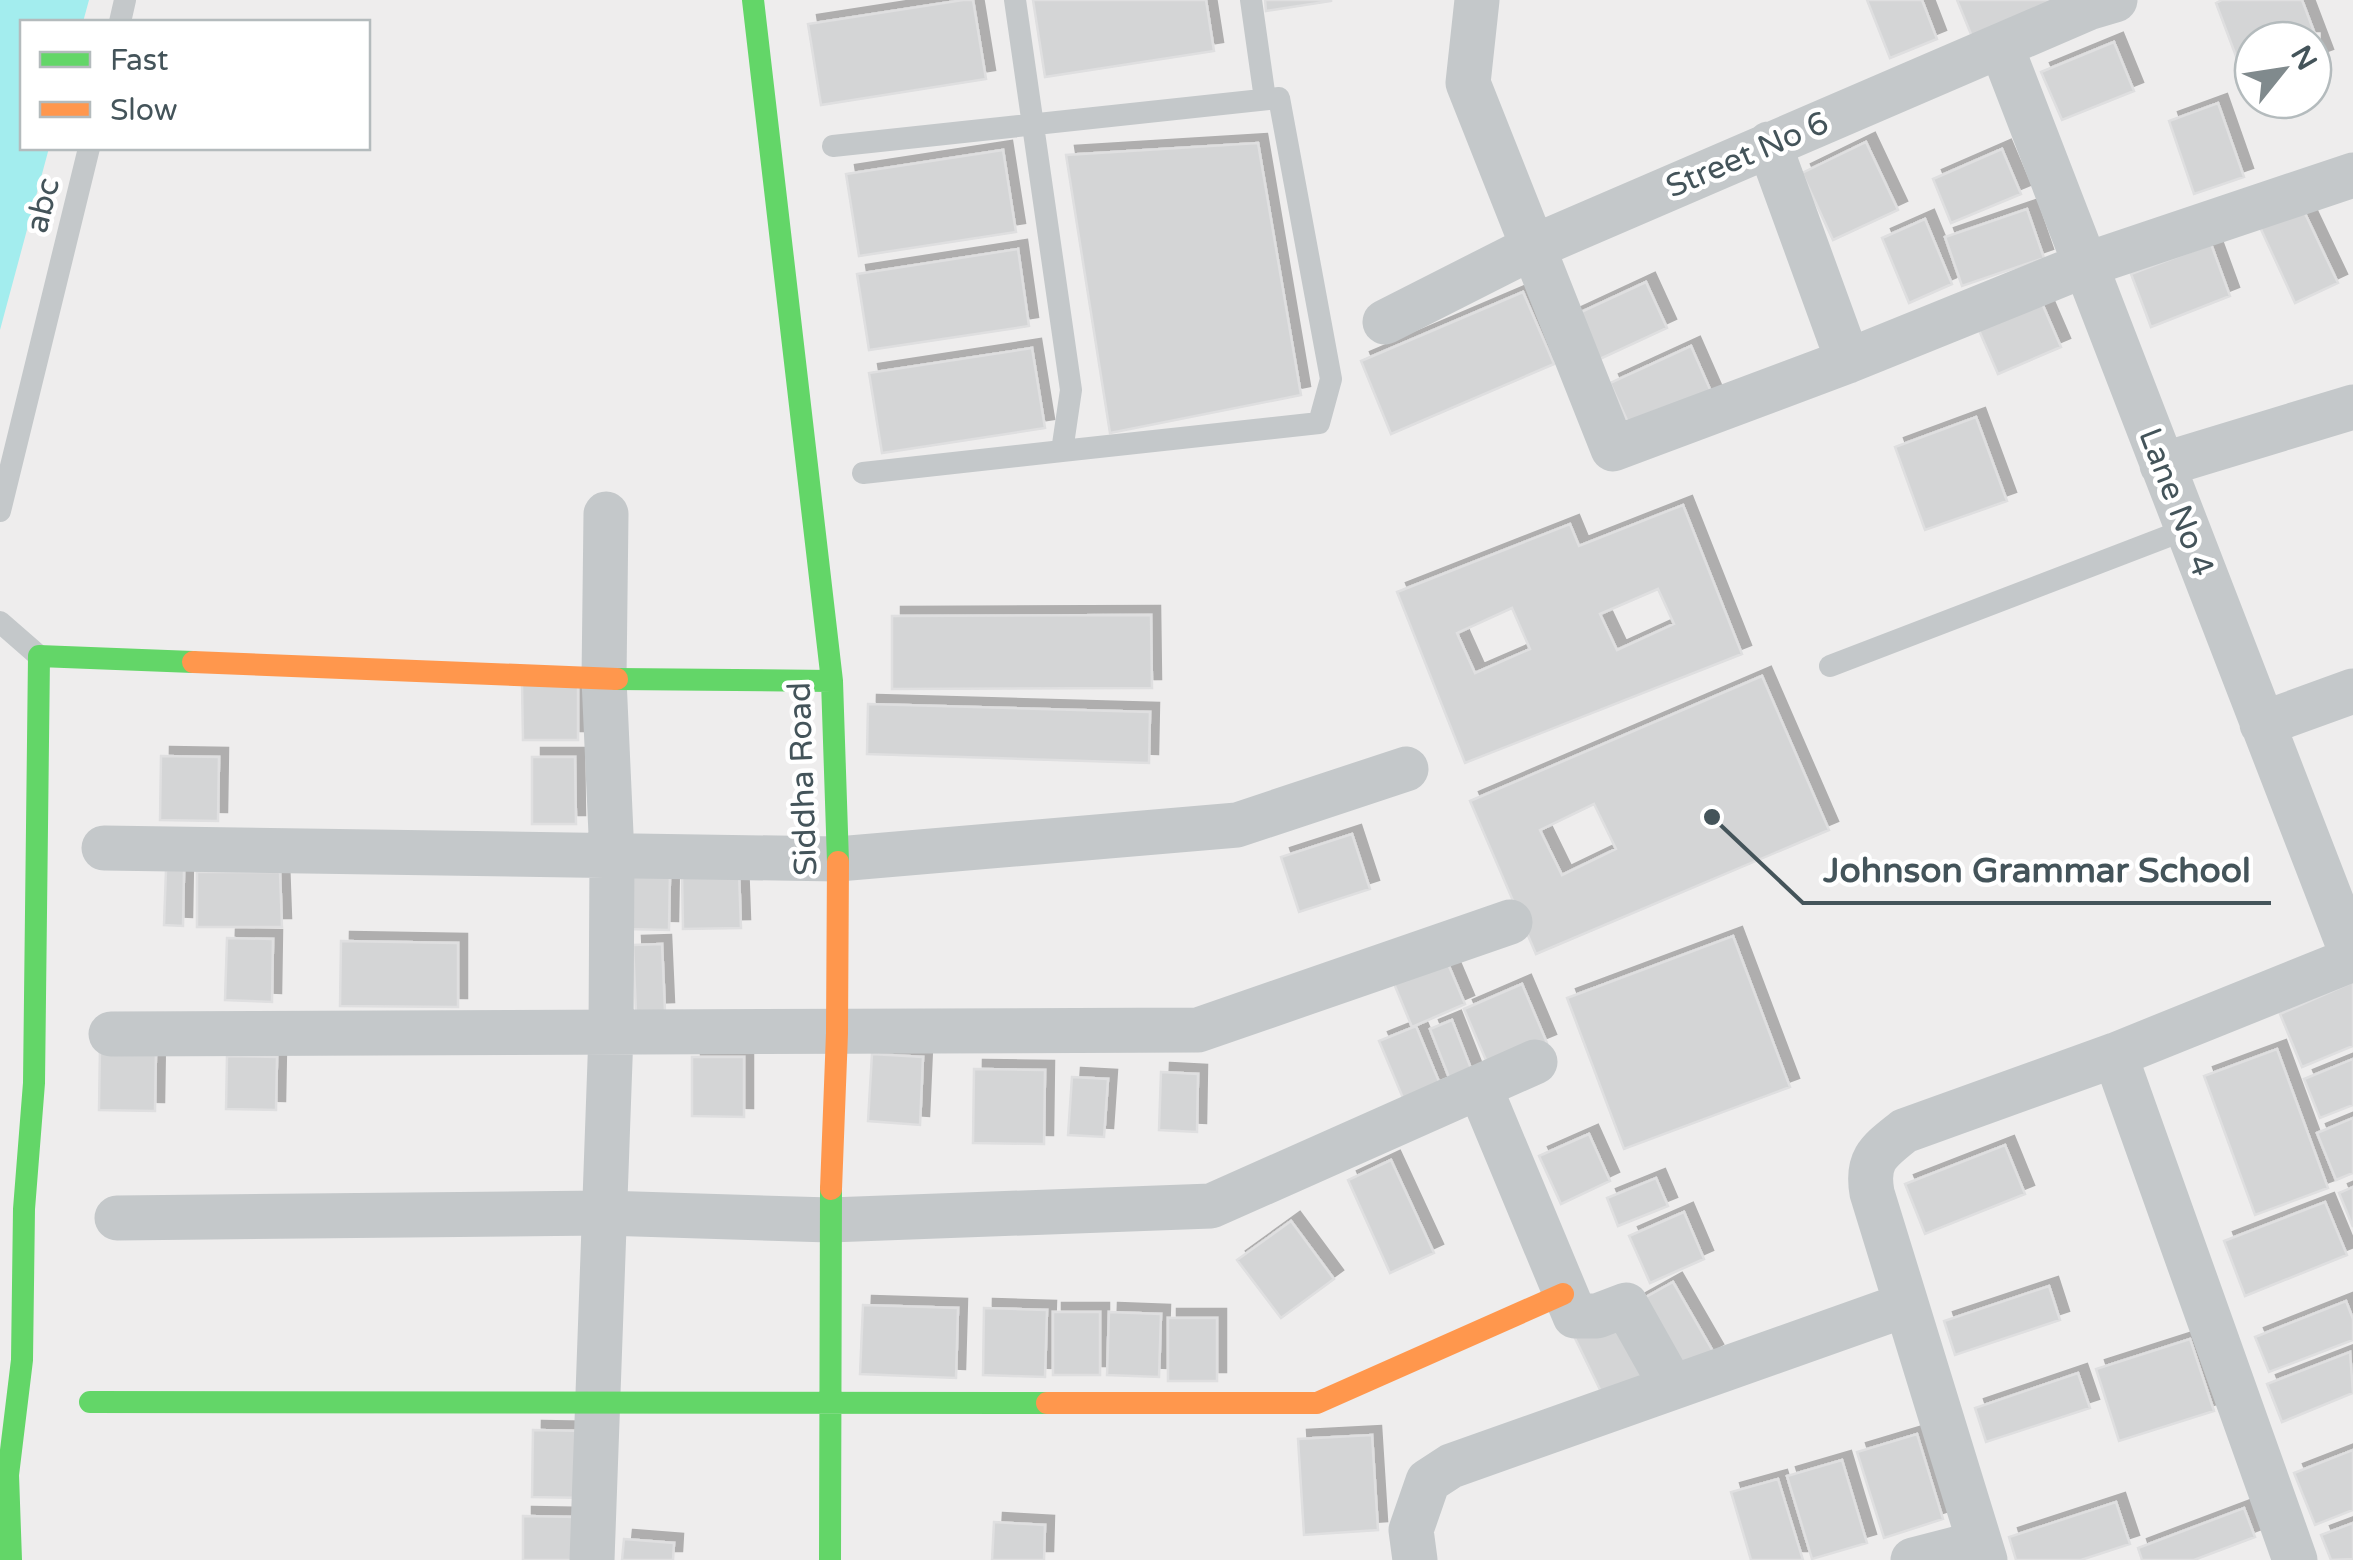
<svg xmlns="http://www.w3.org/2000/svg" width="2353" height="1560" viewBox="0 0 2353 1560" font-family="'Varela Round',sans-serif">
<style>
.water{fill:#a3edee}
.building{fill:#d4d5d6;stroke:#dfdfe0;stroke-width:2.5;fill-rule:evenodd;filter:url(#shadow)}
.lines{fill:none;stroke-linecap:round;stroke-linejoin:round}
.lane{stroke:#c4c8ca;stroke-width:22}
.street{stroke:#c4c8ca;stroke-width:45}
.fast{stroke:#63d668;stroke-width:22}
.slow{stroke:#ff974d;stroke-width:22}
.labels{text-anchor:middle;stroke-width:9;stroke-linejoin:round;paint-order:stroke}
.street-label{font-size:32px;fill:#44545a;stroke:#fff}
.leader{fill:none;stroke:#44545a;stroke-width:4}
.callout-dot{fill:#44545a;stroke:#fff;stroke-width:4}
.callout-label{font-size:35px;text-anchor:middle;font-weight:bold;fill:#44545a;stroke:#fff;stroke-width:9;stroke-linejoin:round;paint-order:stroke}
</style>
<defs>
<filter id="shadow"><feDropShadow dx="9" dy="-9" stdDeviation="0" flood-color="#0004"/></filter>
</defs>
<rect width="100%" height="100%" fill="#eeeded"/>
<path class="water" d="M0,0H89L83,22H22V148H49L0,330Z"/>
<path class="building" d="M963,0H973L986,79L821,105L808,24Z
M1033,0H1206L1214,51L1045,77Z
M1265,0H1331V1L1266,11Z
M1867,0H1922L1937,39L1890,58Z
M1957,0H2065L1973,39Z
M2222,0H2302L2324,58L2313,62V40H2253V86L2248,88L2216,3Z
M2114,42L2134,91L2062,120L2041,72Z
M2218,103L2244,177L2194,194L2169,121Z
M1866,142L1898,210L1833,240L1802,173Z
M1258,143L1301,395L1110,433L1066,155Z
M2002,149L2021,194L1951,223L1933,179Z
M1003,150L1016,232L859,256L846,174Z
M2301,205L2338,283L2295,303L2259,225Z
M2027,209L2044,258L1962,286L1945,237Z
M1925,219L1952,284L1909,303L1882,238Z
M2211,244L2230,296L2151,327L2131,274Z
M1018,249L1029,326L869,350L857,274Z
M1646,282L1667,328L1589,364L1568,318Z
M1523,292L1554,364L1391,434L1361,361Z
M2041,301L2061,347L1998,374L1978,328Z
M1691,346L1712,394L1632,431L1610,383Z
M1032,348L1045,428L882,453L869,373Z
M1976,417L2007,501L1925,530L1895,447Z
M1683,505L1742,654L1465,763L1397,592L1570,524L1579,546ZM1658,589L1674,624L1617,650L1600,614ZM1512,608L1530,649L1475,673L1457,633Z
M1151,615L1152,688L892,689V616Z
M1762,676L1829,830L1536,954L1470,801ZM1594,804L1616,849L1562,875L1540,830Z
M522,684L578,685V740H523Z
M868,704L1150,712L1149,763L867,754Z
M161,756L219,757L218,821L160,820Z
M532,757H575L576,824H532Z
M1352,834L1370,889L1299,912L1281,857Z
M166,870H184L183,926L164,925Z
M626,871L670,872L669,930L626,929Z
M197,872H280L282,927H197Z
M739,872L741,928L683,929L682,873Z
M1733,936L1790,1087L1624,1149L1567,998Z
M227,938L273,939L272,1002L225,1000Z
M341,941L458,943V1007L340,1006Z
M662,944L665,1011L636,1012L633,945Z
M1443,952L1465,1004L1412,1027L1390,974Z
M2353,982V1046L2302,1067L2280,1014Z
M1522,984L1547,1043L1489,1067L1464,1009Z
M1452,1020L1472,1071L1450,1080L1430,1029Z
M1416,1026L1440,1084L1403,1098L1379,1041Z
M100,1047L156,1048L155,1111L99,1110Z
M2277,1049L2328,1188L2255,1215L2204,1076Z
M872,1054L923,1057L920,1125L868,1121Z
M227,1056L277,1057L276,1110L226,1109Z
M692,1057H744V1117L692,1116Z
M2353,1059V1105L2320,1118L2304,1079Z
M974,1069L1045,1070L1044,1144L973,1143Z
M1161,1072L1198,1074L1197,1132L1159,1130Z
M1072,1077L1108,1079L1104,1137L1068,1135Z
M2353,1118V1173L2336,1180L2317,1133Z
M1589,1134L1610,1181L1561,1204L1539,1156Z
M2005,1145L2025,1194L1925,1234L1905,1184Z
M1391,1160L1434,1253L1390,1273L1348,1180Z
M1656,1178L1668,1206L1618,1226L1607,1198Z
M2353,1187V1227L2339,1193Z
M2325,1202L2347,1255L2245,1296L2224,1241Z
M1684,1212L1704,1259L1650,1283L1629,1236Z
M1291,1221L1334,1279L1281,1318L1237,1260Z
M1673,1282L1714,1353L1677,1374L1637,1302Z
M2049,1286L2060,1320L1955,1355L1944,1321Z
M2346,1301L2353,1319V1340L2269,1372L2255,1337Z
M863,1305L958,1308L956,1378L860,1374Z
M984,1308L1047,1310L1045,1377L983,1375Z
M1621,1311L1655,1381L1607,1404L1573,1334Z
M1053,1312H1100V1375H1053Z
M1109,1312L1161,1314L1159,1377L1107,1375Z
M1168,1318H1217V1381H1168Z
M2190,1339L2214,1411L2119,1441L2096,1369Z
M2350,1352L2353,1393L2282,1422L2267,1384Z
M2078,1373L2090,1408L1986,1442L1975,1408Z
M533,1430L588,1431L587,1498L532,1497Z
M1917,1434L1943,1519L1884,1538L1857,1452Z
M1372,1435L1378,1530L1304,1535L1298,1439Z
M2353,1450V1510L2315,1525L2294,1473Z
M1842,1460L1867,1543L1812,1559L1787,1476Z
M1778,1479L1803,1560H1751L1731,1492Z
M2116,1502L2130,1544L2081,1560H2016L2009,1537Z
M2244,1508L2255,1537L2194,1560H2142L2138,1548Z
M523,1516L578,1517L577,1560H523Z
M994,1522L1045,1525L1044,1560H992Z
M2353,1523V1559L2331,1560L2321,1535Z
M624,1539L674,1543L673,1560H622Z"/>
<g class="lines">
<path class="lane" d="M1251,0L1265,99
M120,22L125,0
M833,146L1279,98L1331,379L1319,423L1062,451
M863,473L1062,451L1071,390L1015,0
M0,511L89,148
M0,622L39,656
M1830,666L2187,529"/>
<path class="street" d="M1477,0L1468,83L1613,449L1848,361L2085,265L2353,175
M2001,46L2353,957
M1769,144L1848,361
M1385,322L1531,248L2088,8L2115,0
M2162,465L2353,407
M2262,724L2353,691
M104,848L838,859L1237,825L1406,769
M111,1034L1198,1030L1510,922
M2115,1055L2295,1560
M1480,1088L1575,1316H1597L1626,1305L1672,1387
M117,1218L604,1213L830,1220L1211,1206L1535,1062
M592,1560L611,1033L612,856L604,679L606,514
M1415,1560L1411,1530L1428,1481L1451,1466L1905,1305
M1913,1560L1979,1543
M1985,1560L1872,1193C1866,1159 1879,1151 1904,1131L2115,1055L2353,959"/>
<path class="fast" d="M753,0L832,681L838,862
M617,679L832,681
M90,1402L1047,1403
M11,1560L8,1475L22,1360L24,1209L34,1083L39,656L193,662
M830,1560L831,1189"/>
<path class="slow" d="M193,662L617,679
M831,1189L837,1033L838,862
M1047,1403H1317L1563,1294"/>
</g>
<g class="labels">
<g class="street-label">
<text transform="translate(1747 154) rotate(-23)" y="11">Street No 6</text>
<text transform="translate(42 205) rotate(-76)" y="11">abc</text>
<text transform="translate(2177 502) rotate(69)" y="11">Lane No 4</text>
<text transform="translate(802 779) rotate(-92)" y="11">Siddha Road</text>
</g>
</g>
<path class="leader" d="M1712 817L1803 903H2271"/>
<circle class="callout-dot" cx="1712" cy="817" r="10"/>
<g class="callout-label">
<text x="2037" y="882">Johnson Grammar School</text>
</g>
<rect x="20" y="20" width="350" height="130" fill="#ffffff" stroke="#b4bbbd" stroke-width="2.5"/>
<rect x="40" y="52" width="50" height="15" fill="#63d668" stroke="#b4bbbd" stroke-width="2.5"/>
<text x="110" y="70" font-size="30" fill="#44545a">Fast</text>
<rect x="40" y="102" width="50" height="15" fill="#ff974d" stroke="#b4bbbd" stroke-width="2.5"/>
<text x="110" y="120" font-size="30" fill="#44545a">Slow</text>
<g transform="translate(2283 70) rotate(60)"><circle r="48" fill="#ffffff" stroke="#b4bbbd" stroke-width="2.5"/>
<path d="M0-8L18 38L0 25L-18 38Z" fill="#808a8d"/>
<text y="-15" font-size="28" font-weight="bold" text-anchor="middle" fill="#44545a">N</text>
</g>
</svg>
